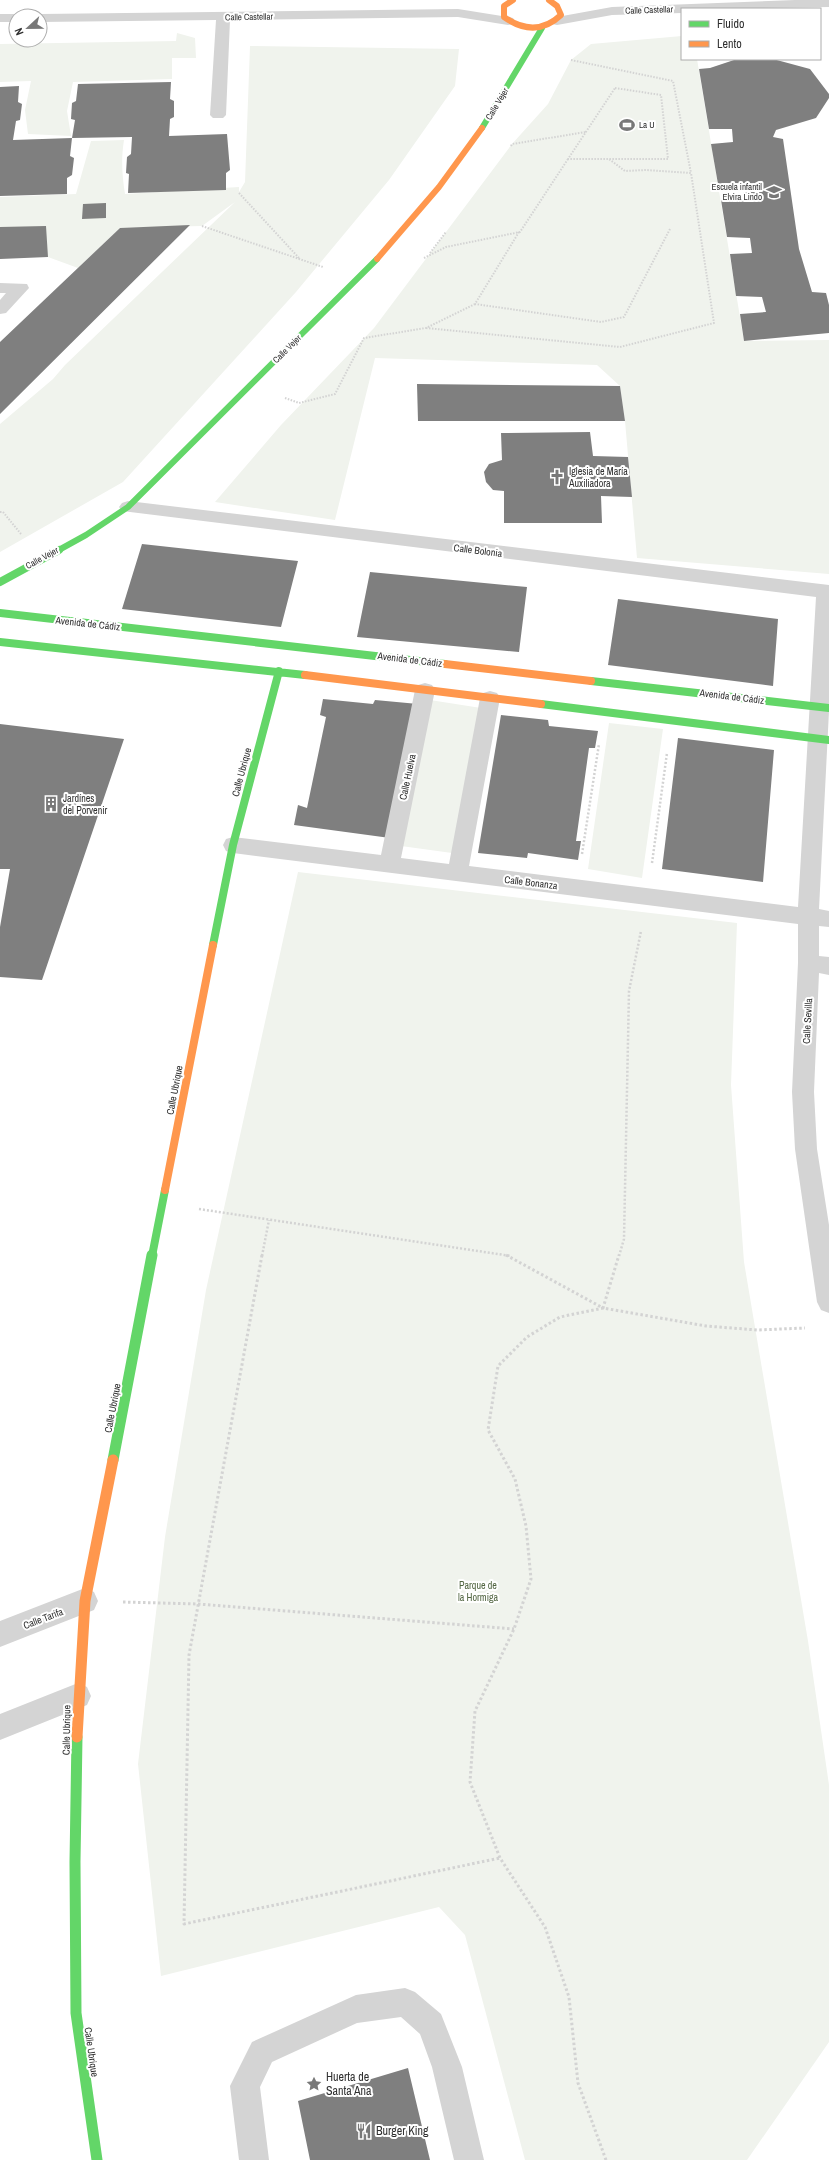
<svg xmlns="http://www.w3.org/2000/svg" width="829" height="2160" viewBox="0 0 829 2160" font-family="'Archivo Narrow',sans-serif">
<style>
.green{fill:#f0f3ed}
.building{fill:#7f7f7f}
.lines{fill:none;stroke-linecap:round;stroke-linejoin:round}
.path-far2{stroke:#d3d3d3;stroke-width:2;stroke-dasharray:1.5 1.5;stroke-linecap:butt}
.path-far1{stroke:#d3d3d3;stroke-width:2.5;stroke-dasharray:2 2;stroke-linecap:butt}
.path{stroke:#d3d3d3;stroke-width:3;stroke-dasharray:2.5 2.5;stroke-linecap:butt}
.lane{fill:#d4d4d4;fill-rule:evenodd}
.street{fill:#d4d4d4;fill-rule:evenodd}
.fast-far2{stroke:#63d668;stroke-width:6}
.fast-far1{stroke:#63d668;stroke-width:8}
.fast{stroke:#63d668;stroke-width:11}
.slow-far2{stroke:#ff974d;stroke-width:6}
.slow-far1{stroke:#ff974d;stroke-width:8}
.slow{stroke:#ff974d;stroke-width:11}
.labels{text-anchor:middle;stroke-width:4;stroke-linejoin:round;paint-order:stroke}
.far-street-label{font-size:9px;fill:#2f2f2f;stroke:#fff}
.far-poi-label{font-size:9px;fill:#2f2f2f;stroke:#fff;text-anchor:start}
.poi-label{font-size:10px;fill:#2f2f2f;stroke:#fff;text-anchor:start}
.street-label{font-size:10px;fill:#2f2f2f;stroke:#fff}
.park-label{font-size:10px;fill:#516541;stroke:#fff}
.near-poi-label{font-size:12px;fill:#2f2f2f;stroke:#fff;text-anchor:start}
</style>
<rect width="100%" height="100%" fill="#fff"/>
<path class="green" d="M177,33L195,38L196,58H172V79L73,82L67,111L71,136L28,134L25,110L31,81L0,82V44L176,41Z
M682,36V59H697L744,341L829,340V574L637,558L625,421L620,386L597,365L375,358L335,520L215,502L281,425L374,328L512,144L548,104L571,60L591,44Z
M250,46L459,49L455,86L389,180L296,292L123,482L0,552V424L53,379L65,365L235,202L202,226L120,228L78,268L48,257L0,227V197L76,194L91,141L124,140C121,159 122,175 125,194L239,187V192L245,182Z
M430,700L481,708L452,853L401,846Z
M609,723L663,729L642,878L588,869Z
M298,872L737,923L731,1085L744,1262L808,1641L829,1785V2042L747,2160H525L465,1935L439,1907L161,1976L138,1764L165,1537L206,1290Z"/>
<path class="building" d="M737,59H773L810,69L829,94V98L816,118L776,130L773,137L783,139L799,249L812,292L826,293L829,305V333L744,341L740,314L766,312L762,297L736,296L730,254L752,253L750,238L727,237L721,200L745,199L742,183L718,184L711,144L733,142L732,129H709L699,69L710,68Z
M171,82L170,99L174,101V117L170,119L169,136L227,134L230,170L226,173V190L128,193L129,174L126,173L127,157L131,154L132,137L72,138L70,156L74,158L72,175L67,178V194L0,196V87L19,86L18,102L22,104L20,120L16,121L13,140L72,138L75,120L71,119L72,103L76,101L78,84Z
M106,203V218L82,219L83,204Z
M190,225L0,414V342L120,228Z
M46,226L48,257L0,259V227Z
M417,384L620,386L625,421H418Z
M590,432L593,456L628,457L632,497L601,496L602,523H504V491L493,490L486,482L484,472L489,464L502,460L501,433Z
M142,544L298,561L281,627L122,609Z
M370,572L527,587L519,652L357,637Z
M618,599L778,619L773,686L608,665Z
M323,699L373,704L375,700L418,704L390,838L294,825L298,805L307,808L326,717L320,715Z
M501,715L548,720L549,726L598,731L595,748H589L576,841H581L578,860L528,853L527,858L478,853Z
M0,724L124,739L42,980L0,977V927L10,869H0Z
M678,738L774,750L763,882L662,869Z
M408,2068L430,2160H310L298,2101Z"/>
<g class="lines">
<path class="path-far2" d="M571,60L673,81L691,173
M615,88L661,95L668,159H568Z
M511,146L512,144L586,132
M239,193L299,258
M202,226L323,267
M519,232L475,304L601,322L624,317L670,229
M430,253L446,232
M424,258L446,247L520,232L568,159
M426,328L620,347L714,323L691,173L646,170L625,171L609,159
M285,398L299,403L335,394L364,338L426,328L475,304
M0,512H3L21,534"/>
<path class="path-far1" d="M582,854L599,744
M652,863L667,753
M199,1209L511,1256
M262,1256L269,1220
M619,1256L624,1239L629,991L641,931"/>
<path class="path" d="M262,1255L189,1655L184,1924L500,1858
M506,1255L603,1308L619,1255
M123,1602L198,1604L514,1629
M606,2160L578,2083L569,1997L545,1927L500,1858L470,1782L475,1711L514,1629L531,1579L526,1526L515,1479L488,1430L498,1366L527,1337L560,1317L603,1308L706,1326L757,1330L805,1328"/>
<path class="lane" d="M405,1988L415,1992L441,2014L462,2067L484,2160H454L432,2067L420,2034L401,2017L357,2023L272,2062L260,2087L269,2160H239L230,2086L252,2042L356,1995Z"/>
<path class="street" d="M795,0H829V7L682,9V13L612,15L557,25L552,24L550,21L552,18L557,17L612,7Z
M458,9L508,17L513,18L515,21L513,24L508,25L458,17L230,20L226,115L223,118H213L210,115L216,20L40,22V16H34L40,14Z
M0,14H16L22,16H16V22H0Z
M0,283L27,284L29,288L6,313L0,314V300L6,293H0Z
M128,501L829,585V711L819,909L829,911V927L819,926V956L829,957V975L819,973L814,1092L817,1149L829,1225V1313L821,1310L817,1302L795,1149L792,1092L798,963V924L233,853L226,851L223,845L226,839L233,837L381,855L415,690L418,685L425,683L432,685L435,690L401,858L449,864L480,698L483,693L490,691L497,693L500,698L469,866L798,907L816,597L122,511L119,507L122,503Z
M85,1588L94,1592L98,1601L94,1610L0,1647V1621Z
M78,1683L87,1687L91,1696L87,1705L0,1740V1714Z"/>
<path class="fast-far2" d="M482,128L542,28
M57,551L86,535L128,507L377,259"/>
<path class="fast-far1" d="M0,582L59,550
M0,613L445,664
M0,642L305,675
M591,681L829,708
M541,704L829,740
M213,945L233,845L279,671
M152,1256L165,1190"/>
<path class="fast" d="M113,1460L152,1255
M77,1737L75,1862L76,2013L97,2160"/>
<path class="slow-far2" d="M513,0L504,6V17C524,31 543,32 561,15L557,6L549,0
M377,259L439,187L482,128"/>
<path class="slow-far1" d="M445,664L591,681
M305,675L541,704
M165,1190L213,945"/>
<path class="slow" d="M77,1737L85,1601L113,1460"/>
</g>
<defs>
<symbol id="stadium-bare" viewBox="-9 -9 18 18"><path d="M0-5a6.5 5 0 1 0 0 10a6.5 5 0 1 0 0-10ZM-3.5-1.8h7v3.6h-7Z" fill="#787878" stroke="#fff" stroke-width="2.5" paint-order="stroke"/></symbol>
<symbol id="school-bare" viewBox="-9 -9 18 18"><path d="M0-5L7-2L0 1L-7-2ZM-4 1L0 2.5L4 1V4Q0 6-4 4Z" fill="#787878" stroke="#fff" stroke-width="2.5" paint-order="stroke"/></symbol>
<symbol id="church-bare" viewBox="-9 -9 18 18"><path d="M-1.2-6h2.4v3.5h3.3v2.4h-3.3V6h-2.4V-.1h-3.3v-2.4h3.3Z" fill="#787878" stroke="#fff" stroke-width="2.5" paint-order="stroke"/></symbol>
<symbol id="building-bare" viewBox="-9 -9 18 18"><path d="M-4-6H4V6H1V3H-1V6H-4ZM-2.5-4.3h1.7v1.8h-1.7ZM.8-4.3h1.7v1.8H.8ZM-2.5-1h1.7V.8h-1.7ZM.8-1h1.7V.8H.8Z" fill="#787878" stroke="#fff" stroke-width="2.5" paint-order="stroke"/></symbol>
<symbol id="sight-bare" viewBox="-9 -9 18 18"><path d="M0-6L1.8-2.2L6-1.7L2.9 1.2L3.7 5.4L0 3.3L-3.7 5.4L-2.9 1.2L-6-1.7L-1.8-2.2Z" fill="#787878" stroke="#fff" stroke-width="2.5" paint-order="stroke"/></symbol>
<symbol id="restaurant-bare" viewBox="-9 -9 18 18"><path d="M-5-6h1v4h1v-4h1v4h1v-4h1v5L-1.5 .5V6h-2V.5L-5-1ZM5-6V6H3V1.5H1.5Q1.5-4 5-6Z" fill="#787878" stroke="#fff" stroke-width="2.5" paint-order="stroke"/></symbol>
</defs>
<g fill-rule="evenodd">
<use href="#stadium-bare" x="616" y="114" width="22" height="22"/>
<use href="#school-bare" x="763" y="181" width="22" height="22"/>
<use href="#church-bare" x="546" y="466" width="22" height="22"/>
<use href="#building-bare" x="40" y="793" width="22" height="22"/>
<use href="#sight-bare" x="303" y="2073" width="22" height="22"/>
<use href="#restaurant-bare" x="353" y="2120" width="22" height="22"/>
</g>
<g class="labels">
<g class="far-street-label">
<text transform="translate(649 10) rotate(-2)" y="3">Calle Castellar</text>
<text transform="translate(249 17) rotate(-1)" y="3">Calle Castellar</text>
<text transform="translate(497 104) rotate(-59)" y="3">Calle Vejer</text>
<text transform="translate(287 349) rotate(-45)" y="3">Calle Vejer</text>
<text transform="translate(42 558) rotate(-29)" y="3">Calle Vejer</text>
</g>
<g class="far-poi-label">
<text x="639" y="128">La U</text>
<text x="762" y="190" text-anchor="end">Escuela infantil<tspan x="762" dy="10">Elvira Lindo</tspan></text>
</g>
<g class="poi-label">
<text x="569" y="475">Iglesia de María<tspan x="569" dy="12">Auxiliadora</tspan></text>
<text x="63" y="802">Jardínes<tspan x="63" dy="12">del Porvenir</tspan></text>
</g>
<g class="street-label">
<text transform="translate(478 550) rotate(7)" y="4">Calle Bolonia</text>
<text transform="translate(88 623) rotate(6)" y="4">Avenida de Cádiz</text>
<text transform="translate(410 659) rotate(7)" y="4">Avenida de Cádiz</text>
<text transform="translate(732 696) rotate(7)" y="4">Avenida de Cádiz</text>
<text transform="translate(241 772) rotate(-75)" y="4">Calle Ubrique</text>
<text transform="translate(407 777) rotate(-78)" y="4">Calle Huelva</text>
<text transform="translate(531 882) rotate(7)" y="4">Calle Bonanza</text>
<text transform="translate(807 1021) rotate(-87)" y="4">Calle Sevilla</text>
<text transform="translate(174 1090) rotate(-79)" y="4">Calle Ubrique</text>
<text transform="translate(112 1408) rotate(-79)" y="4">Calle Ubrique</text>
<text transform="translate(43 1618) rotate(-21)" y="4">Calle Tarifa</text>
<text transform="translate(66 1730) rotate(-89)" y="4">Calle Ubrique</text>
<text transform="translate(92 2052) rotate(82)" y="4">Calle Ubrique</text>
</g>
<g class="park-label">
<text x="478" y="1589">Parque de<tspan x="478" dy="12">la Hormiga</tspan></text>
</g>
<g class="near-poi-label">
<text x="326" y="2081">Huerta de<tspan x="326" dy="14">Santa Ana</tspan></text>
<text x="376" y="2135">Burger King</text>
</g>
</g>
<rect x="681" y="8" width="140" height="52" fill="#ffffff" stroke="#acacac"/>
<rect x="689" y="21" width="20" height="6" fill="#63d668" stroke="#acacac"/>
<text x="717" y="28" font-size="12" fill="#2f2f2f">Fluido</text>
<rect x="689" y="41" width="20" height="6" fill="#ff974d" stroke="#acacac"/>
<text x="717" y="48" font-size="12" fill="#2f2f2f">Lento</text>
<g transform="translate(28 28) rotate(248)"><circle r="19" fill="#ffffff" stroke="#acacac"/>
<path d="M0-3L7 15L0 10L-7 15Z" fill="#787878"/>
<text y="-6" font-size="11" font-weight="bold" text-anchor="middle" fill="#2f2f2f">N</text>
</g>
</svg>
